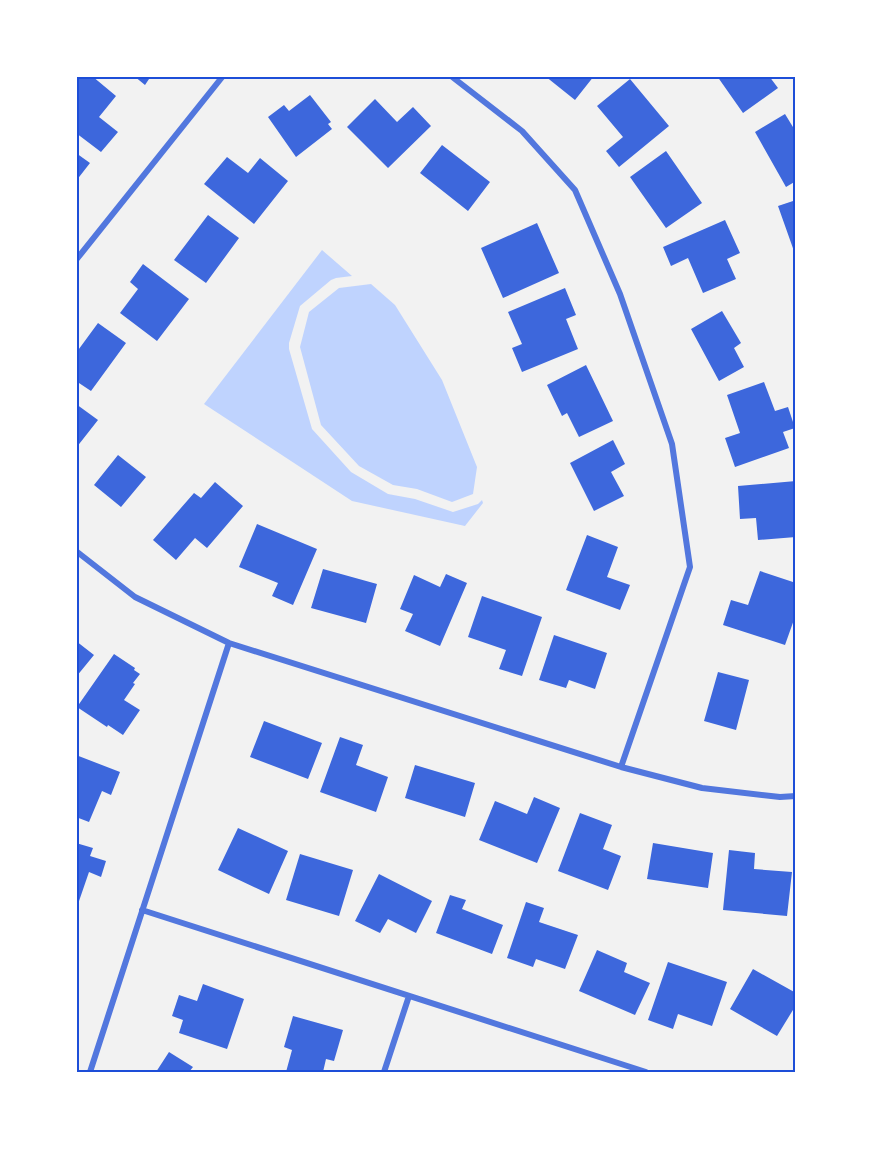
<svg xmlns="http://www.w3.org/2000/svg" width="872" height="1149" viewBox="0 0 872 1149" font-family="Karla,sans-serif">
<style>
.water{fill:#bfd3fe}
.building{fill:#3d67dc}
.lines{fill:none;stroke-linecap:round;stroke-linejoin:round}
.minor{stroke:#5277de;stroke-width:6}
.neatline{fill:none;stroke:#1d4ed8;stroke-width:2}
</style>
<rect width="100%" height="100%" fill="#f2f2f2"/>
<path class="water" d="M322,250L352,276L336,278L331,280L300,306L289,343V349L312,429L351,472L388,494L415,499L453,512L478,504L482,500L483,503L465,526L352,501L204,404Z
M371,284L395,305L442,380L477,467L473,494L452,502L417,489L393,485L359,466L321,425L300,347L309,312L339,288Z"/>
<path class="building" d="M79,76H92L116,96L99,117L118,132L101,152L76,133V79Z
M134,76H151L145,85Z
M545,76H594L575,100Z
M717,76H769L778,88L743,113Z
M630,79L669,126L619,167L606,151L623,137L597,106Z
M310,95L331,122L328,124L332,129L296,157L268,117L284,105L289,111Z
M375,99L397,122L413,107L431,126L388,168L347,127Z
M785,114L796,132V181L786,187L755,132Z
M442,145L490,182L468,211L420,173Z
M666,151L702,203L666,228L630,177Z
M76,153L90,163L76,181Z
M227,157L248,173L260,158L288,181L254,224L204,184Z
M796,200V254H795L778,206Z
M208,215L239,238L206,283L174,260Z
M725,220L740,253L727,259L736,279L703,293L688,258L671,266L663,247Z
M537,223L559,273L503,298L481,248Z
M143,264L189,299L157,341L120,313L138,289L130,282Z
M565,288L576,315L566,319L578,349L522,372L512,348L522,344L508,312Z
M722,311L741,343L734,348L744,367L719,381L691,329Z
M98,323L126,343L91,391L76,381V353Z
M586,365L613,421L579,437L567,413L562,416L547,385Z
M764,382L775,411L788,407L795,428L783,432L789,448L735,467L725,438L740,433L727,395Z
M76,404L98,420L76,448Z
M613,440L625,464L611,472L624,496L594,511L570,463Z
M118,455L146,477L121,507L94,485Z
M796,481V537L758,540L756,518L740,519L738,486Z
M215,482L243,506L207,548L195,538L176,560L153,540L194,493L201,498Z
M257,524L317,549L293,605L272,596L278,583L239,567Z
M587,535L618,547L607,577L630,585L620,610L566,590Z
M323,569L377,584L366,623L311,608Z
M760,571L796,583V614L785,645L723,625L731,600L748,605Z
M446,574L467,583L440,646L405,631L413,614L400,609L414,575L440,587Z
M482,596L542,617L522,676L499,669L506,650L468,637Z
M554,635L607,653L595,689L569,680L566,688L539,680Z
M76,641L94,655L76,677Z
M114,654L135,668L134,670L140,674L133,683L135,684L124,700L140,710L123,735L108,725L107,727L77,707Z
M718,672L749,680L736,730L704,721Z
M264,721L322,743L308,779L250,757Z
M340,737L363,745L356,765L388,777L376,812L320,792Z
M76,755L120,772L111,795L102,791L89,822L76,817Z
M415,765L475,783L465,817L405,798Z
M534,797L560,808L537,863L479,840L495,801L527,814Z
M580,813L612,825L603,849L621,856L608,890L558,871Z
M238,828L288,851L269,894L218,870Z
M76,843L93,848L90,856L106,861L101,877L89,872L78,904H76Z
M653,843L713,853L708,888L647,879Z
M729,850L755,853L754,869L792,872L787,916L723,910Z
M300,854L353,870L339,916L286,900Z
M379,874L432,901L416,933L388,919L380,933L355,921Z
M450,895L466,900L462,909L503,925L492,954L436,933Z
M526,902L544,908L539,922L578,935L565,969L536,959L533,967L507,958Z
M597,950L627,963L624,972L650,983L635,1015L579,991Z
M668,962L727,982L712,1026L678,1014L673,1029L648,1020Z
M753,969L796,993V1005L777,1036L730,1009Z
M203,984L244,999L227,1049L179,1033L183,1020L172,1016L179,995L197,1001Z
M293,1016L343,1030L334,1061L326,1059L323,1072H286L292,1050L284,1047Z
M169,1052L193,1067L189,1072H156Z"/>
<g class="lines">
<path class="minor" d="M451,76L522,131L575,190L620,294L672,444L690,567L621,767
M76,260L223,76
M76,551L135,597L229,643L621,767L702,788L780,797L796,796
M142,910L646,1072
M90,1072L229,643
M384,1072L409,996"/>
</g>
<rect width="872" height="1149" fill="none" stroke="#ffffff" stroke-width="156"/>
<rect x="78" y="78" width="716" height="993" class="neatline"/>
</svg>
